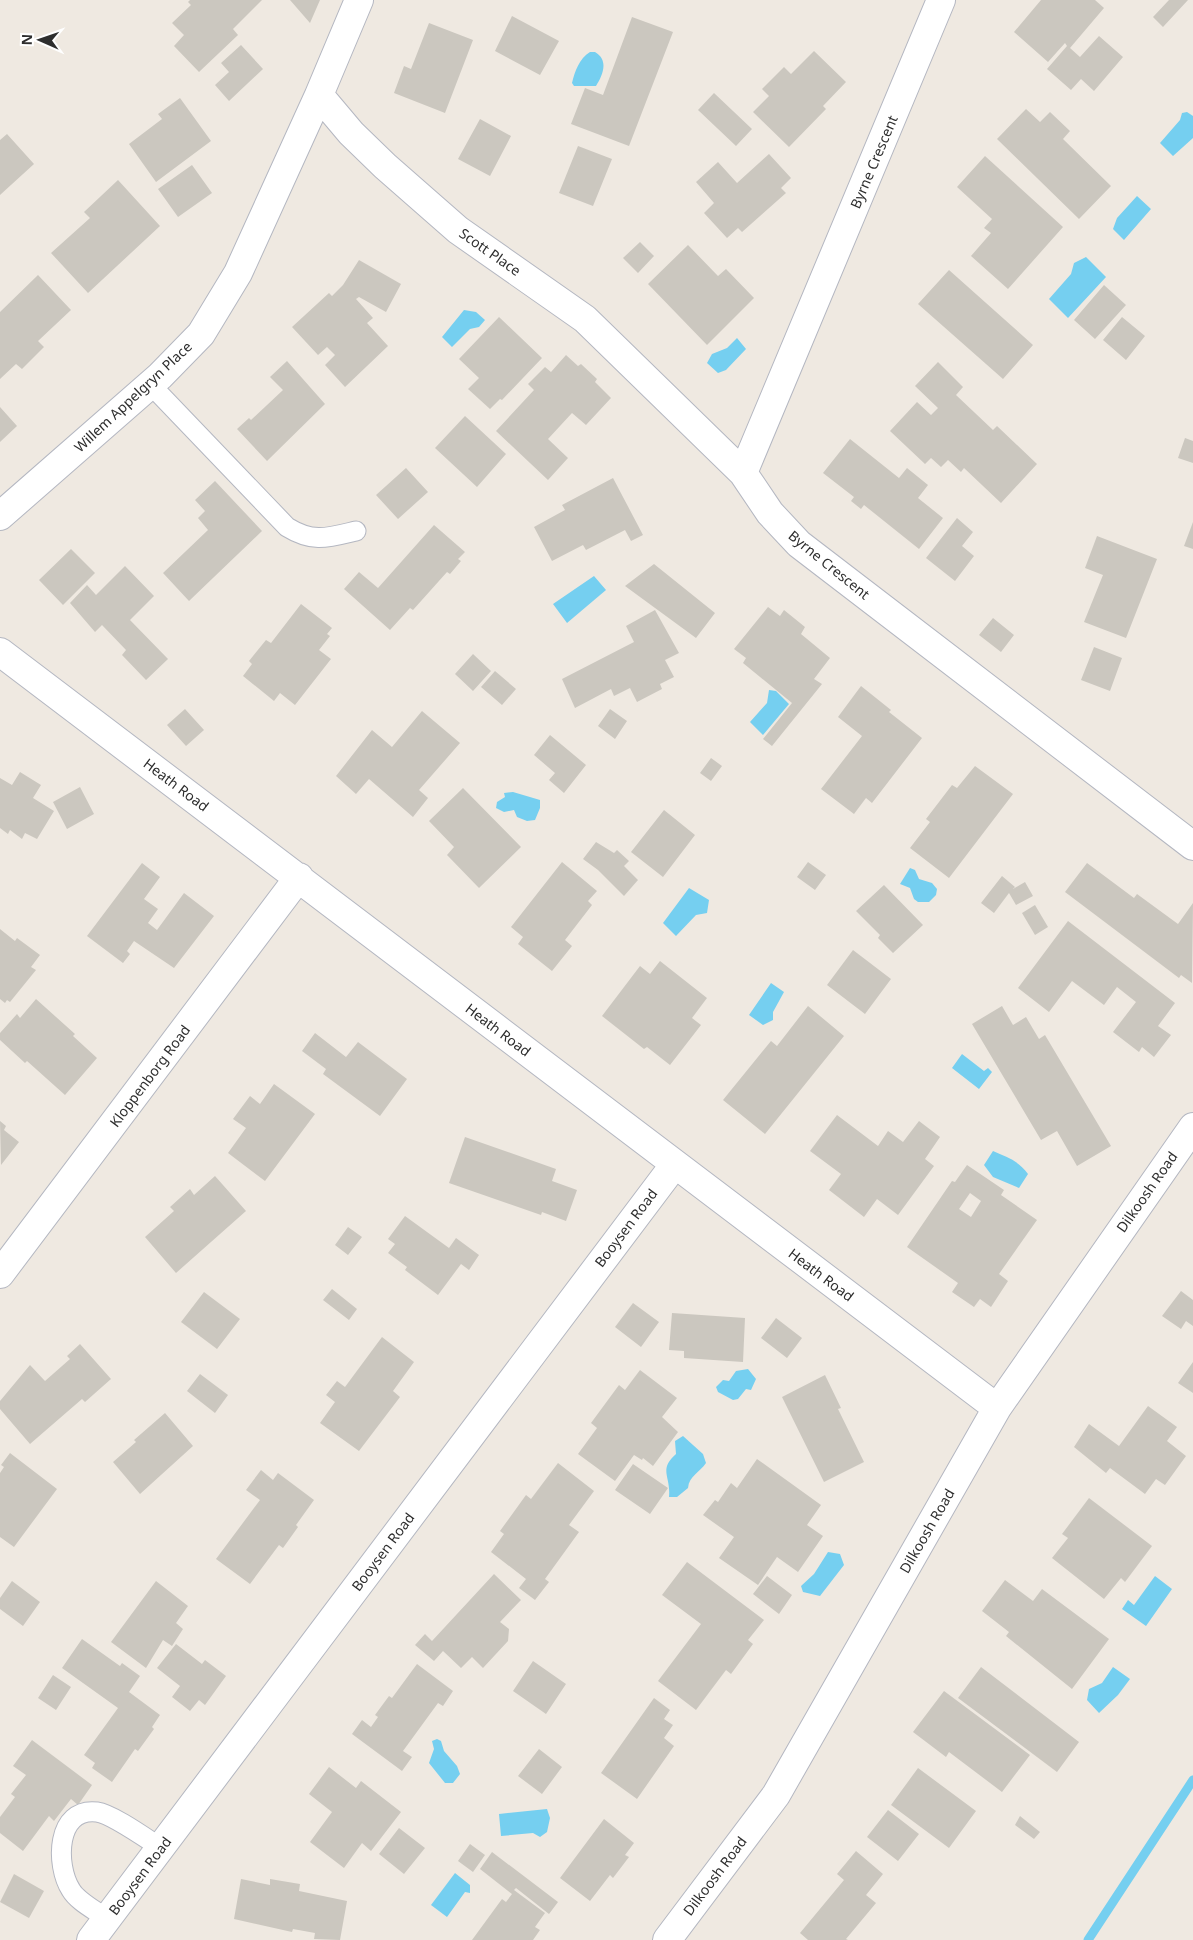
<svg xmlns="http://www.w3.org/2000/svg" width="1193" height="1940" viewBox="0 0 1193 1940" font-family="'Noto Sans',sans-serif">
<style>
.water{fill:#75cff0}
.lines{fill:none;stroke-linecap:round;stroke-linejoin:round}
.stream{stroke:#75cff0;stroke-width:9}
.building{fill:#cbc7bf;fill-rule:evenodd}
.lane-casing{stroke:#b4b7c1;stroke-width:21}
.street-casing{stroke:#b4b7c1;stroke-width:30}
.lane{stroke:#fff;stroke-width:19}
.street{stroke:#fff;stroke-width:28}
.labels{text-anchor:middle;stroke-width:4.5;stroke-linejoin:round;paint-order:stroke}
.street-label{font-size:14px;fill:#2e2e2e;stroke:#fff}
</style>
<rect width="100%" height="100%" fill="#efe9e1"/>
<path class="water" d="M590,52H595C609,60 603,75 596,86H574L572,83C575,71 579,59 590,52Z
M1187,112L1193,116V138L1173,156L1160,143L1180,120L1182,113Z
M1137,196L1151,209L1124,240L1113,229L1117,218Z
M1086,257L1106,277L1068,318L1049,299L1071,274L1074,263Z
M464,310L476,312L485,320L479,327L470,329L452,347L442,337Z
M737,338L746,349L726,370L718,373L707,363L712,354L727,348Z
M594,576L606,590L567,623L553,604Z
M769,690L776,691L789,704L763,735L750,722L767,703Z
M513,792L540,800V808L535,820L527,821L517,817L514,810L504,812L496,808L497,802L505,797L504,793Z
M910,868L915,870L919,879L932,883L937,889L936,895L929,902H918L914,899L910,888L900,884Z
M689,888L709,900L707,913L696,915L676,936L663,923Z
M771,983L784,992L773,1012V1020L763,1025L749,1015Z
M962,1054L984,1071L988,1068L992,1072L979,1089L952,1068Z
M993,1151C1007,1157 1019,1161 1028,1174L1019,1188L993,1177L984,1165Z
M748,1369L756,1379L751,1390L746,1389L738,1399L733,1400L718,1392L716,1387L723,1380L729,1381L736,1371Z
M683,1436L703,1454L706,1463C700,1472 689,1476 688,1488L677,1497H669C671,1476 658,1470 676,1454L675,1441Z
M828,1552L840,1554L844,1565L820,1596L803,1592L801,1586L814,1574Z
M1155,1576L1172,1589L1146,1626L1122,1609L1128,1600L1134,1605Z
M1113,1667L1130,1679L1118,1695L1099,1713L1087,1700L1089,1689L1102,1683Z
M437,1739L441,1741L444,1751L457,1766L460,1774L453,1783H445L429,1763L434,1749L432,1741Z
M547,1809L550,1818L547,1832L540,1837L533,1833L501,1836L499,1814Z
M455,1873L470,1885V1893L465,1892L447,1917L431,1905Z"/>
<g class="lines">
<path class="stream" d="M1088,1940L1193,1780"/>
</g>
<path class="building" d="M190,0H262L233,29L238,35L199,72L174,46L184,35L172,23L191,5L188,2Z
M290,0H320L310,23Z
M1041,0H1095L1104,8L1070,48L1080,57L1099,36L1123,57L1094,91L1081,79L1071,90L1047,69L1067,46L1065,43L1048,62L1014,32Z
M1169,0H1188L1163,27L1153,17Z
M512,16L559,41L540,75L495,51Z
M632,17L673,32L629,146L571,124L585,88L603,95Z
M429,23L473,40L445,113L394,93L404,66L411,69Z
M241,45L263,69L229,101L215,85L229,72L221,63Z
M814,51L846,82L823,106L826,109L789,147L753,112L769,96L762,89L784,67L791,74Z
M714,93L752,129L736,146L698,110Z
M180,98L211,141L156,182L129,144L162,119L158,114Z
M1026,109L1040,122L1050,112L1070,131L1063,139L1111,186L1079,219L997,139Z
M480,119L511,136L490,176L458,159Z
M7,134L34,164L0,195V140Z
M578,146L612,159L593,206L559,193Z
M769,154L791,178L781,188L786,193L742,232L738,228L727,238L704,213L714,203L696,182L718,162L737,183Z
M985,156L1063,227L1008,289L971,256L991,233L984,228L992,219L957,187Z
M192,165L212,193L178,217L158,189Z
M118,180L160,226L88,293L51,253L90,218L84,212Z
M640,242L654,256L638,273L623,258Z
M688,245L718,276L726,269L754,298L707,345L648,284Z
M359,260L401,284L386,312L359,297L356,299L373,318L367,323L388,346L345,387L325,365L335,355L327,347L318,355L292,327L329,293L332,296L343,285Z
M949,270L1033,345L1003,379L918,304Z
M38,275L71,310L38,341L44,347L22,369L16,364L0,379V312Z
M1104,285L1126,305L1095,339L1074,320Z
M499,317L542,358L502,400L500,399L490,409L468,389L479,378L459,359Z
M1122,317L1145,336L1126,360L1103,340Z
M566,355L578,366L581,364L597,379L595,382L611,398L586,425L572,413L548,439L568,458L548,480L496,431L534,390L528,384L545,367L551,372Z
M287,361L325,404L267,461L237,429L249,418L251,420L283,390L270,377Z
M938,362L963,387L956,395L993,430L997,426L1037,464L1001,503L964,468L961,472L948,460L941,467L931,458L925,464L890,431L917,402L931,415L938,408L915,386Z
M0,407L17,426L0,442Z
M465,416L506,454L477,487L435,448Z
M1185,438L1193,441V463L1178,458Z
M850,439L899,478L907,468L928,485L918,498L943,518L919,549L864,505L861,509L851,501L854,497L823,473Z
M406,468L428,492L398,519L376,495Z
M613,478L643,535L631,541L625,530L586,550L583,545L552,561L534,527L565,510L562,505Z
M215,481L262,531L189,601L163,573L208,530L198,518L205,511L195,500Z
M957,518L973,532L962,546L974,556L955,581L926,558Z
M1193,522V549L1184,546Z
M434,525L465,552L458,559L461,561L450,574L447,572L413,610L410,608L390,630L344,589L359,572L378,588Z
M1097,536L1157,559L1126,638L1084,622L1103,575L1085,568Z
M71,549L95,573L63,605L39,580Z
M654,564L715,613L696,638L625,586Z
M125,566L154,596L130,620L168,659L146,680L122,655L126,650L102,625L95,632L70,603L87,585L96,595Z
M301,604L332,628L327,634L330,636L319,650L331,659L295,705L280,693L274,701L243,676L252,664L249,661L266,640L271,643Z
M768,607L780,616L784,610L805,627L801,634L830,658L814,679L822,684L772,746L763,739L792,703L743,663L746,658L734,649Z
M655,610L679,653L665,660L674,677L660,684L662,689L637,702L630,688L614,696L611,689L575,708L562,679L634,642L626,626Z
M993,618L1014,635L1001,652L979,635Z
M1094,647L1122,658L1110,691L1081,680Z
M473,654L491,671L473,691L455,674Z
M495,671L516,689L502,705L481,687Z
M861,686L891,710L889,712L922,738L872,803L866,798L854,814L821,789L862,736L838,717Z
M185,709L204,730L186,746L167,725Z
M610,709L627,721L615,739L598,726Z
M422,711L460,743L419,790L428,798L413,817L369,779L356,794L336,776L372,730L392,747Z
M550,735L586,765L564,793L549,780L555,773L534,755Z
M711,758L722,766L711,781L700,773Z
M975,766L1013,794L949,878L910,848L930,822L926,819L952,785L957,788Z
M20,772L41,785L33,798L54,811L37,839L25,833L22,839L10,830L8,834L0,828V778L12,785Z
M80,787L94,814L67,829L53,802Z
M463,788L521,847L479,888L447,855L454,847L429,821Z
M664,810L695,835L663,877L631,852Z
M596,842L614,853L617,850L629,861L624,866L638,880L624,896L598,870L583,859Z
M562,862L597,891L588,901L592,905L565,940L572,946L552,971L518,944L523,937L511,927Z
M808,862L826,875L815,890L797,877Z
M142,863L160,877L144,899L158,909L148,923L157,930L184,893L214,916L174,968L134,941L127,951L130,954L123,963L87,936Z
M1087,863L1134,898L1137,894L1178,924L1193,903L1192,983L1181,975L1179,978L1065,892Z
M1002,876L1015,887L1013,889L1025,882L1033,896L1016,905L1009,893L994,913L981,903Z
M884,885L923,925L893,953L878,938L880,935L856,911Z
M1035,905L1048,927L1035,935L1022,913Z
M1068,921L1175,1003L1158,1026L1171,1035L1154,1057L1142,1047L1139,1052L1113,1032L1136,1002L1117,987L1104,1005L1072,981L1049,1012L1018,988Z
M0,929L15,941L17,938L40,955L31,967L36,970L10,1002L7,1000L5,1003L0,999Z
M853,950L891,979L865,1014L827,985Z
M660,961L707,998L692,1018L701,1025L670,1065L647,1047L644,1049L602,1016L640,966L650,974Z
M36,999L75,1034L73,1036L97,1058L65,1095L27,1061L25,1063L0,1040V1033L17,1014L20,1018Z
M808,1006L844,1036L765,1134L723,1100L771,1041L777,1046Z
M1002,1006L1013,1025L1026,1017L1039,1039L1045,1035L1111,1146L1077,1166L1057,1131L1041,1140L972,1024Z
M315,1033L346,1057L358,1042L407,1079L380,1116L323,1074L326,1069L302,1051Z
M274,1084L315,1114L265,1181L228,1153L246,1128L233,1119L250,1096L260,1104Z
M837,1115L878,1146L888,1131L903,1142L919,1121L940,1137L925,1159L934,1166L898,1215L877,1199L864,1217L829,1190L841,1174L810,1151Z
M0,1121L6,1126L4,1130L19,1142L1,1165Z
M465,1137L556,1169L552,1181L577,1190L566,1221L542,1212L541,1215L449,1183Z
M967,1165L1004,1190L1001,1195L1037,1220L999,1274L1008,1281L991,1307L980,1299L974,1307L952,1292L958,1283L907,1247L952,1181L955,1182ZM970,1193L981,1201L971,1217L959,1209Z
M215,1176L246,1211L176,1273L145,1237L174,1211L170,1207L190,1189L194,1195Z
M405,1216L449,1248L456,1238L479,1255L469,1270L461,1264L438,1295L405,1270L407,1267L388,1253L395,1244L388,1239Z
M348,1227L362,1237L348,1255L335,1245Z
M332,1289L357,1309L349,1320L323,1300Z
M1181,1291L1193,1300V1326L1186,1321L1181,1329L1162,1316Z
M204,1292L240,1319L217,1349L181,1322Z
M633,1303L659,1322L641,1347L615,1327Z
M672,1313L745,1318L743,1362L684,1358V1351L669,1350Z
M776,1318L802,1338L787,1358L761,1338Z
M382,1337L414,1362L393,1391L400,1397L359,1451L320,1423L335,1402L326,1395L337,1381L345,1387Z
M80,1344L111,1379L85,1402L82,1399L30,1444L0,1409V1401L30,1365L45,1381L70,1359L67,1356Z
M1193,1362V1393L1178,1383Z
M640,1370L677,1398L662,1417L678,1432L653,1466L643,1458L642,1460L634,1455L615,1481L578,1454L597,1428L591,1423L619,1385L625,1390Z
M200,1374L228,1395L215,1413L187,1391Z
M825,1375L841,1408L838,1409L864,1462L824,1482L782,1397Z
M1148,1406L1177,1427L1167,1441L1186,1456L1165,1485L1156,1479L1145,1494L1110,1468L1106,1473L1074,1447L1089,1424L1119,1446Z
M165,1413L193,1446L140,1494L113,1462L136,1442L134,1440Z
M10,1453L57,1489L14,1547L0,1537V1473L4,1467L1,1465Z
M757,1459L821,1505L807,1525L823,1536L798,1572L777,1557L758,1585L719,1558L734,1537L703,1515L715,1500L718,1502L731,1483L737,1488Z
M558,1463L594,1491L569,1525L579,1532L545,1579L549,1582L535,1600L519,1588L526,1579L491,1552L504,1534L500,1531L526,1495L531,1499Z
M633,1464L668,1488L650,1514L615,1490Z
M261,1470L273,1480L278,1473L314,1500L296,1525L298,1527L283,1548L279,1545L250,1584L216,1559L260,1500L246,1490Z
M1089,1498L1152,1546L1125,1582L1121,1578L1104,1599L1052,1558L1068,1538L1062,1534Z
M687,1562L764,1620L748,1640L753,1644L731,1674L726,1670L696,1710L658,1681L701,1624L662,1595Z
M494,1574L521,1600L500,1622L509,1629L508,1641L483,1668L472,1657L461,1668L443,1651L434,1661L415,1645L425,1634L432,1641Z
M767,1576L792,1595L779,1614L753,1594Z
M1005,1580L1033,1601L1042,1589L1109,1639L1072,1689L1006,1636L1009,1632L982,1611Z
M12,1581L40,1602L23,1626L0,1609V1598Z
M156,1581L188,1606L176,1623L183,1629L172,1646L163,1640L146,1668L111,1642Z
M82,1639L120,1666L122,1663L140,1676L129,1692L160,1715L152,1727L154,1729L138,1751L135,1749L112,1782L92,1768L95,1763L84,1755L118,1708L62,1668Z
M176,1644L202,1664L205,1660L226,1676L205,1705L199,1700L190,1711L172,1697L180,1686L157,1668Z
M533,1661L566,1684L546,1714L513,1691Z
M417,1664L453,1691L443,1706L438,1703L403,1751L412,1757L402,1771L352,1734L362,1720L371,1727L378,1717L375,1715L389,1696L392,1698Z
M981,1667L1079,1742L1057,1772L958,1698Z
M53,1675L71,1687L56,1710L38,1698Z
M944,1691L1030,1755L1002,1792L949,1752L946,1757L913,1732Z
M654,1698L670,1710L664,1719L673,1725L664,1738L674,1746L637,1799L601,1773Z
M32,1740L92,1785L78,1805L71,1799L54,1821L49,1816L23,1851L0,1833V1817L15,1797L11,1794L26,1775L13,1766Z
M539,1749L562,1767L542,1794L518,1776Z
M329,1767L356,1788L361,1781L401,1812L371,1851L362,1843L344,1868L310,1842L332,1812L309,1794Z
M918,1768L976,1811L949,1848L891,1805Z
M888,1810L919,1834L898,1861L867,1837Z
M1020,1816L1040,1832L1034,1839L1015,1825Z
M604,1819L634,1843L625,1855L629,1857L613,1878L610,1875L590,1901L560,1878Z
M399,1828L425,1848L404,1874L379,1854Z
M470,1844L485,1855L473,1872L458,1861Z
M856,1851L883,1874L866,1895L876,1903L846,1939L848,1940H808L800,1933L844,1880L837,1874Z
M492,1852L558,1902L549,1914L516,1888L514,1890L545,1913L535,1927L540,1930L533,1940H472L502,1899L506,1902L512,1894L480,1869Z
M14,1874L44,1891L29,1918L0,1902Z
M241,1879L270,1885V1879L300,1884L299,1891L347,1901L340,1940L314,1939L315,1933L293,1929L292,1932L234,1919Z"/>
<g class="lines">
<defs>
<path id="lane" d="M150,384L287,527C313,543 327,538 356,531
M107,1919C97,1911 78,1902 71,1890C55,1865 56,1807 97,1812C112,1814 147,1839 161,1848"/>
<path id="street" d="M359,0L319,95L351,133L385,166L458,230L585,319L743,473
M941,0L743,473L770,513L799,544L1193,846
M0,516L160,376L201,334L238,273L319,95
M0,652L997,1408
M0,1274L299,877
M91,1940L675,1164
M667,1940L776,1795L997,1408L1193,1127"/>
</defs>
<use href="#lane" class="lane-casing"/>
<use href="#street" class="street-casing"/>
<use href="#lane" class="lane"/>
<use href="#street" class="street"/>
</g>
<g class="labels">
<g class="street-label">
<text transform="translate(874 162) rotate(-67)" y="5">Byrne Crescent</text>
<text transform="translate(490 252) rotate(35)" y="5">Scott Place</text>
<text transform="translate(133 397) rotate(-43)" y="5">Willem Appelgryn Place</text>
<text transform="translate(829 565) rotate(39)" y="5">Byrne Crescent</text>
<text transform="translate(176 785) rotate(37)" y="5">Heath Road</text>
<text transform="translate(498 1030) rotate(37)" y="5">Heath Road</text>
<text transform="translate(150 1076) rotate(-53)" y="5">Kloppenborg Road</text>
<text transform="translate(1147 1192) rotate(-55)" y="5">Dilkoosh Road</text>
<text transform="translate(626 1228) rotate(-53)" y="5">Booysen Road</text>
<text transform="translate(821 1275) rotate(37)" y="5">Heath Road</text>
<text transform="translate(927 1531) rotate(-60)" y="5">Dilkoosh Road</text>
<text transform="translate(383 1552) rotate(-53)" y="5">Booysen Road</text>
<text transform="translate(140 1876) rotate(-53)" y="5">Booysen Road</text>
<text transform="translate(715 1876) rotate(-53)" y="5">Dilkoosh Road</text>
</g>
</g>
<g transform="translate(40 40) rotate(272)" stroke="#ffffff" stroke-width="4" paint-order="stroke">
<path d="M0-4L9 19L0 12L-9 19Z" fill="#2e2e2e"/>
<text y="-8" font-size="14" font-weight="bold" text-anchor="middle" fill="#2e2e2e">N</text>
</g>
</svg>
